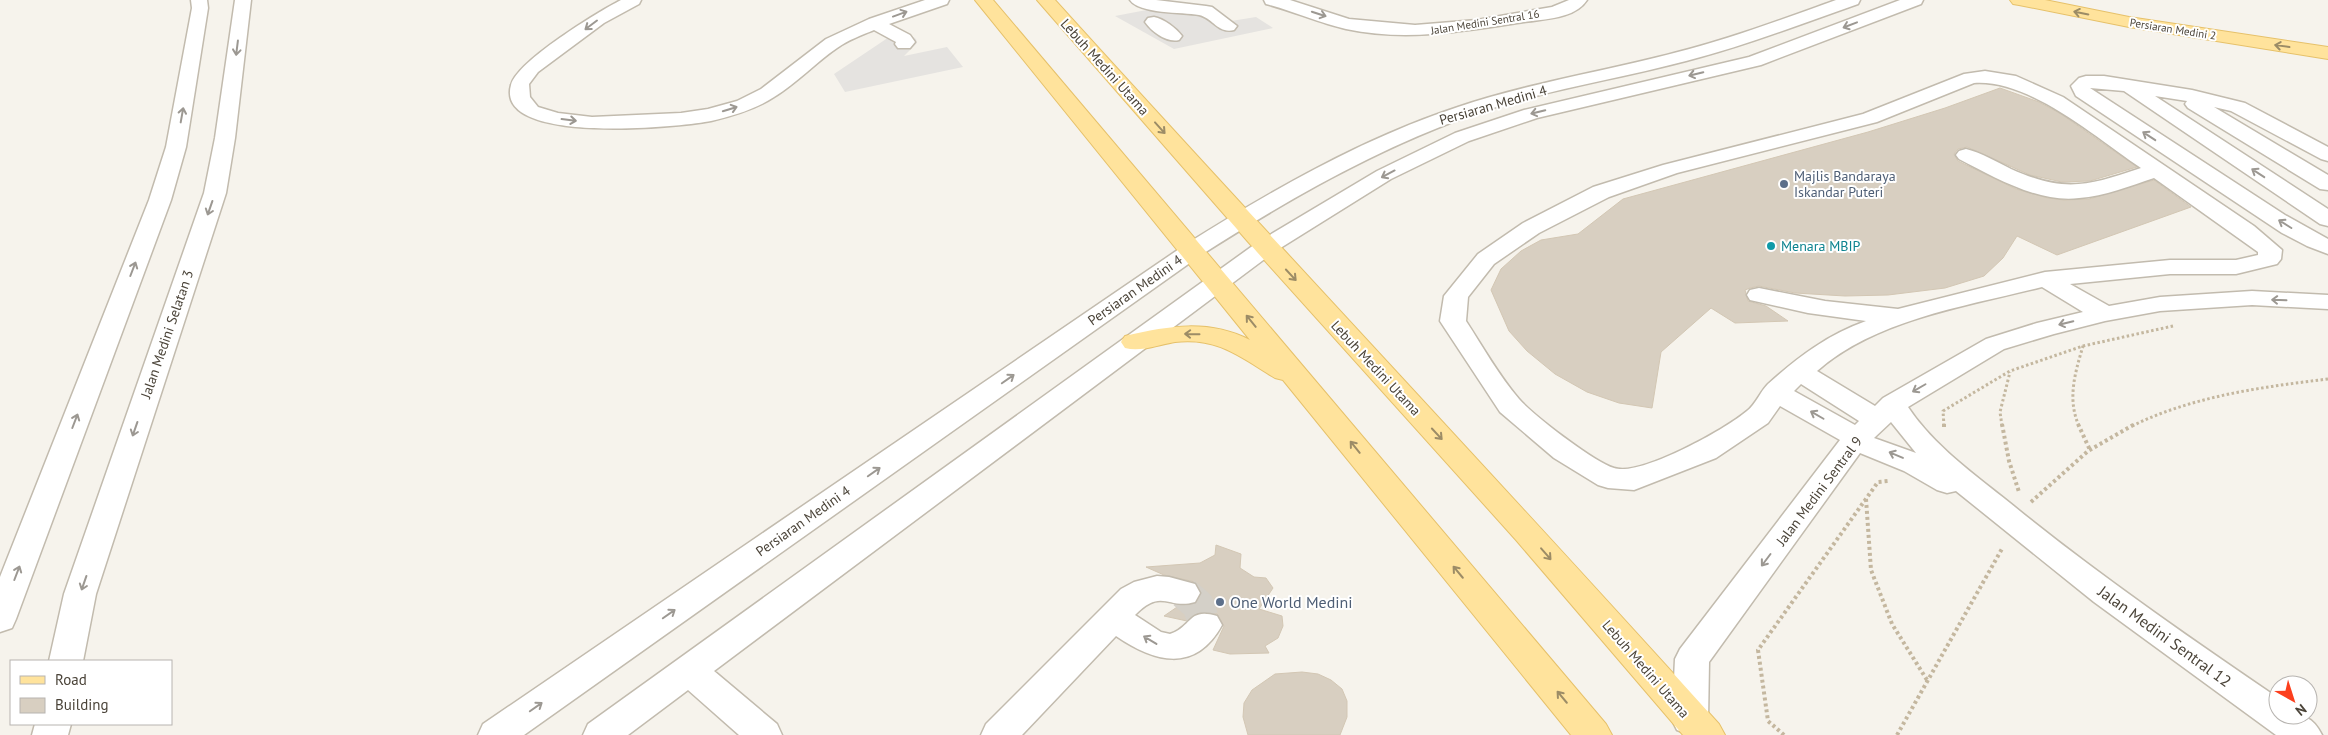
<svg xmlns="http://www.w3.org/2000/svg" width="2328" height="735" viewBox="0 0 2328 735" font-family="'PT Sans',sans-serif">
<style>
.parking{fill:#e5e3e0}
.building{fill:#d8cfc1;stroke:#d3c7b4}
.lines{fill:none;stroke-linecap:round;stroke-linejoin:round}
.minor-tunnel{stroke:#d4d0c8;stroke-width:32;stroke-dasharray:32 16;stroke-linecap:butt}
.minor-casing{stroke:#c2bbae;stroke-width:3}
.major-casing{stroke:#e6c16a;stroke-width:2}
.path-far1{stroke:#c4b79f;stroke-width:3;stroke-dasharray:2.5 2.5;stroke-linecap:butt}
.path{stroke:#c4b79f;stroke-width:4;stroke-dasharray:3 3;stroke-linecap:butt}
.minor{fill:#fff;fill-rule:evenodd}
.major{fill:#ffe39c;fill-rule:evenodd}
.oneway{stroke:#9c8c66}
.oneway2{stroke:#9c9892}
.service-dot{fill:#5c6f8a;stroke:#fff;stroke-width:2}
.culture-dot{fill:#0f9aa8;stroke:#fff;stroke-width:2}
.labels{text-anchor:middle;stroke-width:4;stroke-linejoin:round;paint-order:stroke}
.far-street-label{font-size:11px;fill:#4b4439;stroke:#fff}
.street-label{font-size:14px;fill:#4b4439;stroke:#fff}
.service-label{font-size:14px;fill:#4e5e75;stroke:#fff;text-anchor:start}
.culture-label{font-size:14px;fill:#0d838f;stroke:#fff;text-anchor:start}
.near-service-label{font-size:16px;fill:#4e5e75;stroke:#fff;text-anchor:start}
.near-street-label{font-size:16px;fill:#4b4439;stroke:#fff}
</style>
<rect width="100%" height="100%" fill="#f6f3ec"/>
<path class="parking" d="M1178,4L1213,8L1231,21L1256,17L1273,28L1174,49L1115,16Z
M901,29L916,39L917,43L904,56L947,47L963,67L845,92L834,74Z"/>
<path class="building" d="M2000,88L2039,102L2061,114L2137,167L2090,181L2062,182L2030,175L1967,147L1958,149L1954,154L1958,161L2016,189L2048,198L2064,200L2089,199L2154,180L2191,207L2057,255L2017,236L2003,258L1984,276L1945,288L1888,295L1845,296L1795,293L1759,286L1750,288L1745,290L1748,301L1766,306L1788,321L1735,323L1711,308L1661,352L1652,408L1619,403L1587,392L1555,374L1527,351L1509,331L1491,290L1501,269L1521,251L1541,240L1578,234L1623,199L1868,132L1945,108Z
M1216,545L1241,554L1240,568L1254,577L1266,578L1273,588L1259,609L1282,616L1283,626L1278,638L1265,646L1269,653L1230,654L1213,650L1224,626L1217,614L1200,612L1187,621L1164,616L1180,605L1195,604L1202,592L1195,582L1164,575L1146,567L1200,563L1215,555Z
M1302,672L1318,674L1331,680L1342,689L1347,701V717L1340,735H1248L1243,717L1244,703L1252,690L1275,674Z"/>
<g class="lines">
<path class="minor-tunnel" d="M1184,593L1198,605L1205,625"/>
<defs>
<path id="minor" d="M191,0H207L208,8L186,147L171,200L16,619L12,628L0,632V577L149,200L166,147L192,8Z
M235,0H251L235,138L226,193L96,594L83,661H49L64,594L204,193L215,138Z
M621,0H641L639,4L604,23L538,72L529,84L530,97L538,107L558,113L592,117L681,113L708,109L737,101L761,89L826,39L869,19L925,0H949L947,4L889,24L910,35L915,42L910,48H898L895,44L896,42L874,30C862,35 848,40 837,48C815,63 797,83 774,97C756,109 732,116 711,121C680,127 494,146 511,85C517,61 598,12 621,0Z
M1130,0H1156L1206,6L1212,7L1237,26L1234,30C1218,34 1213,18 1199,15C1182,12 1139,14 1130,0Z
M1264,0H1290L1349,19L1415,25L1477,20L1552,7L1569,0H1587C1575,19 1544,19 1524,22C1464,31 1407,42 1346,29C1319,23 1293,11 1266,4Z
M1836,0H1860L1858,4C1801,24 1744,46 1686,61C1614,80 1539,91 1469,116C1374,150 1286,201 1201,255L524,735H478L483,724L1185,245C1271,191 1361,139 1458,107C1529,83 1602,72 1674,53C1730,39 1783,19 1836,0Z
M1900,0H1923L1921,4L1761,65L1537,118L1469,141L1391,179L1274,252L714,671L777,724L782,735H739L688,690L628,735H583L588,724L1258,242L1377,171L1455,133L1524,110L1749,57Z
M1154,17C1164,19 1176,28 1182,36L1179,40C1167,43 1152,32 1145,22L1148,18Z
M1985,71L2016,76L2063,97L2254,226L2282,250L2281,259L2277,264L2236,274H2170L2070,284L2109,306L2160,297L2252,291L2328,295V309L2252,305L2160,311L2105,321L2054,334L2004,349L1908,407C1934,446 1974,474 2010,503C2096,573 2187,636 2278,698V715C2300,715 2311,713 2322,735H2276L2094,602L1956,491L1947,493L1937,490L1904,471L1860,453L1709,662L1708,720L1703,730L1690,735L1677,730L1672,720L1675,659L1680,649L1840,440L1780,406L1768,423L1716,458L1634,490L1608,488L1598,485L1554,458L1500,412L1440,321L1444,296L1478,254L1523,223L1593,187L1663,165L1863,114L1964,74ZM1974,83C2030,79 2096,138 2141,168C2087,186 2065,193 2011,169C1997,162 1982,153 1966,149L1959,151L1956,155L1959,159C1994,177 2038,203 2079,198C2105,196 2130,186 2154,178L2258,252V255L2236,260H2170L2045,272L1898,309L1825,301L1759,288L1750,290L1747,295L1750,300L1808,313L1866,321C1827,335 1798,357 1768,384C1760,392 1756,404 1747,411C1726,429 1640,477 1614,468C1594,462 1533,415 1519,399C1499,376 1483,347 1466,321L1468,297L1494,264L1539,233L1609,197L1677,173L1877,122ZM2042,287L2083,312L2037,323L1986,339L1883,398L1875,406L1817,371C1876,319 1967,306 2042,287ZM1801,384L1859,421L1855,425L1794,391ZM1891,422L1916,453L1874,438Z
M2086,76H2104L2192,90L2245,103L2328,147V161L2321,159L2231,111L2214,107L2328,175V190L2320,189L2188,108L2185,104L2187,101L2155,96L2328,209V226L2320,224L2124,91L2090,88L2285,215L2328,239V254L2307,246L2282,233L2076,96L2071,86L2079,78Z
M1157,576L1169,577L1195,584L1200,593L1195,602C1168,610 1162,587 1135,615L1161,632L1170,634C1192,627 1188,607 1217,616L1222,625C1195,674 1154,662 1116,636L1022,735H981L986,724L1121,589L1134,582Z
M35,724H71L68,735H32Z"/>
<path id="major" d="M975,0H993L1606,724L1612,735H1571L1283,380L1275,378C1240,357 1218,337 1175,342C1158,345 1141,352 1125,348L1121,342L1125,336C1168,326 1209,319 1250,340Z
M1037,0H1055C1275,243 1500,481 1719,724L1725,735H1683L1516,540L1257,252Z
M2010,0H2045L2129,17L2328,47V59L2129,27L2019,5L2013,4Z"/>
</defs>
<use href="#minor" class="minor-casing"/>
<use href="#major" class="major-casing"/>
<path class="path-far1" d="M1944,426L1943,411L2010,371L2083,346L2173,326
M2002,426L2000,412L2010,372
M2079,426C2067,399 2075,373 2083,346
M2132,426C2193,396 2262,387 2328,379"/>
<path class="path" d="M1944,424V430
M2002,424L2009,461L2019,492
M2078,424L2090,450
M1866,499L1871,570L1892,624L1927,680
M2031,502L2088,451L2135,424
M1784,735L1768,721L1758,650L1878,482L1888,481
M1897,735L2003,547"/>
<use href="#minor" class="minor"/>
<use href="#major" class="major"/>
</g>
<defs><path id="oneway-shaft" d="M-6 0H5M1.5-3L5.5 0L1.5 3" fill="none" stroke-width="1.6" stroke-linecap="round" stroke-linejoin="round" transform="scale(1.25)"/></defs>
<g class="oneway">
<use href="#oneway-shaft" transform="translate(2081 13) rotate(-169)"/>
<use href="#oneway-shaft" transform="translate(2282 46) rotate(-172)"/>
<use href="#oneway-shaft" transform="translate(1160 128) rotate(48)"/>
<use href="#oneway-shaft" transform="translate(1291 275) rotate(47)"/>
<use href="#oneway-shaft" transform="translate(1251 321) rotate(-129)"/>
<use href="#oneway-shaft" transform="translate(1192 334) rotate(-179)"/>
<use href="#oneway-shaft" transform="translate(1437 434) rotate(47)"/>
<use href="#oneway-shaft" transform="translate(1355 447) rotate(-129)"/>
<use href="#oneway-shaft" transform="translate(1546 554) rotate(49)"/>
<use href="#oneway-shaft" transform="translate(1458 572) rotate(-130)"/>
<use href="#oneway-shaft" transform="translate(1562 697) rotate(-130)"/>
</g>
<g class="oneway2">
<use href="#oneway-shaft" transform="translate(900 14) rotate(-20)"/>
<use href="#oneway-shaft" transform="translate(1319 14) rotate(18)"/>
<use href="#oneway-shaft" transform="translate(591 25) rotate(143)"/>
<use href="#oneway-shaft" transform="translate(1850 25) rotate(159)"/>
<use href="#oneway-shaft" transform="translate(237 48) rotate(97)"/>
<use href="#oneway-shaft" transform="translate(1696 74) rotate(167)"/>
<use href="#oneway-shaft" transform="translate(730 109) rotate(-17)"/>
<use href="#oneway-shaft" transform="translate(1538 112) rotate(166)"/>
<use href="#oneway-shaft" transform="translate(182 115) rotate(-80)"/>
<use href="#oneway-shaft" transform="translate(569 120) rotate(7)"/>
<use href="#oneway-shaft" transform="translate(2149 136) rotate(-147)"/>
<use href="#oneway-shaft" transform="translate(2258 173) rotate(-147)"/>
<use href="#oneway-shaft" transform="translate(1388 174) rotate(152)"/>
<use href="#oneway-shaft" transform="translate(210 208) rotate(109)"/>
<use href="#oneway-shaft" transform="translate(2285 224) rotate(-148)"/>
<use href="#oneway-shaft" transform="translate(133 269) rotate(-69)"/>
<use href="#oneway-shaft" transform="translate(2279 300) rotate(-178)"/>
<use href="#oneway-shaft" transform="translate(2066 323) rotate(167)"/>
<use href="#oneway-shaft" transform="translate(1008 379) rotate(-35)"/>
<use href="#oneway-shaft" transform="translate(1919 388) rotate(150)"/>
<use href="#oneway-shaft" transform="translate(1817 415) rotate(-150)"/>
<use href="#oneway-shaft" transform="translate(75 421) rotate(-69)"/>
<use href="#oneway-shaft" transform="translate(135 429) rotate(109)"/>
<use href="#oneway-shaft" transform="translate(1896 455) rotate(-157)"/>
<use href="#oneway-shaft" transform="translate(874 472) rotate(-35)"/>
<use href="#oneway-shaft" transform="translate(1766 560) rotate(127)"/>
<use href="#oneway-shaft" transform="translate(17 573) rotate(-69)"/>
<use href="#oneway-shaft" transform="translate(84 583) rotate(109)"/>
<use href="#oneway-shaft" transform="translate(669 614) rotate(-35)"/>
<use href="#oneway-shaft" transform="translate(1150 640) rotate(-149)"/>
<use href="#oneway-shaft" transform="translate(536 707) rotate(-35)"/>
</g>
<g class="service-dot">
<circle cx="1784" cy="184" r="5"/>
<circle cx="1220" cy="602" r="5"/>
</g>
<circle class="culture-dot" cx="1771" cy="246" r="5"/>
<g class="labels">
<g class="far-street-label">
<text transform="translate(1485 22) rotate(-9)" y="4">Jalan Medini Sentral 16</text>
<text transform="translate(2173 29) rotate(9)" y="4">Persiaran Medini 2</text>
</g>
<g class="street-label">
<text transform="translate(1105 67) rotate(48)" y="5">Lebuh Medini Utama</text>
<text transform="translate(1493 105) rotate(-16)" y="5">Persiaran Medini 4</text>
<text transform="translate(1135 290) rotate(-35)" y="5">Persiaran Medini 4</text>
<text transform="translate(167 334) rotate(-71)" y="5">Jalan Medini Selatan 3</text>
<text transform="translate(1376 368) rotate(47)" y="5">Lebuh Medini Utama</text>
<text transform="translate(1819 491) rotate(-53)" y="5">Jalan Medini Sentral 9</text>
<text transform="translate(803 521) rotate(-35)" y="5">Persiaran Medini 4</text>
<text transform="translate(1646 669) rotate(49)" y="5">Lebuh Medini Utama</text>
</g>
<g class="service-label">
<text x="1794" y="181">Majlis Bandaraya<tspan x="1794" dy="16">Iskandar Puteri</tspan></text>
</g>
<g class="culture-label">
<text x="1781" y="251">Menara MBIP</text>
</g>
<g class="near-service-label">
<text x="1230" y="608">One World Medini</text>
</g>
<g class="near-street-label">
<text transform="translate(2165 636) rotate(36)" y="6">Jalan Medini Sentral 12</text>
</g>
</g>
<rect x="10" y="660" width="162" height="65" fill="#ffffff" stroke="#b7b4b0"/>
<rect x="20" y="676" width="25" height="8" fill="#ffe39c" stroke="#b7b4b0"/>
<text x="55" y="685" font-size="15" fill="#4b4439">Road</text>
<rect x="20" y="698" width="25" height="15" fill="#d8cfc1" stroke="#b7b4b0"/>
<text x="55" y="710" font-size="15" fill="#4b4439">Building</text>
<g transform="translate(2293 700) rotate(141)"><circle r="24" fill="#ffffff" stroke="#b7b4b0"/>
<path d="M0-4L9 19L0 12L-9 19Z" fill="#fc3f1d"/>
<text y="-8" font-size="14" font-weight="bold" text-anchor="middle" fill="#4b4439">N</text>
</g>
</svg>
